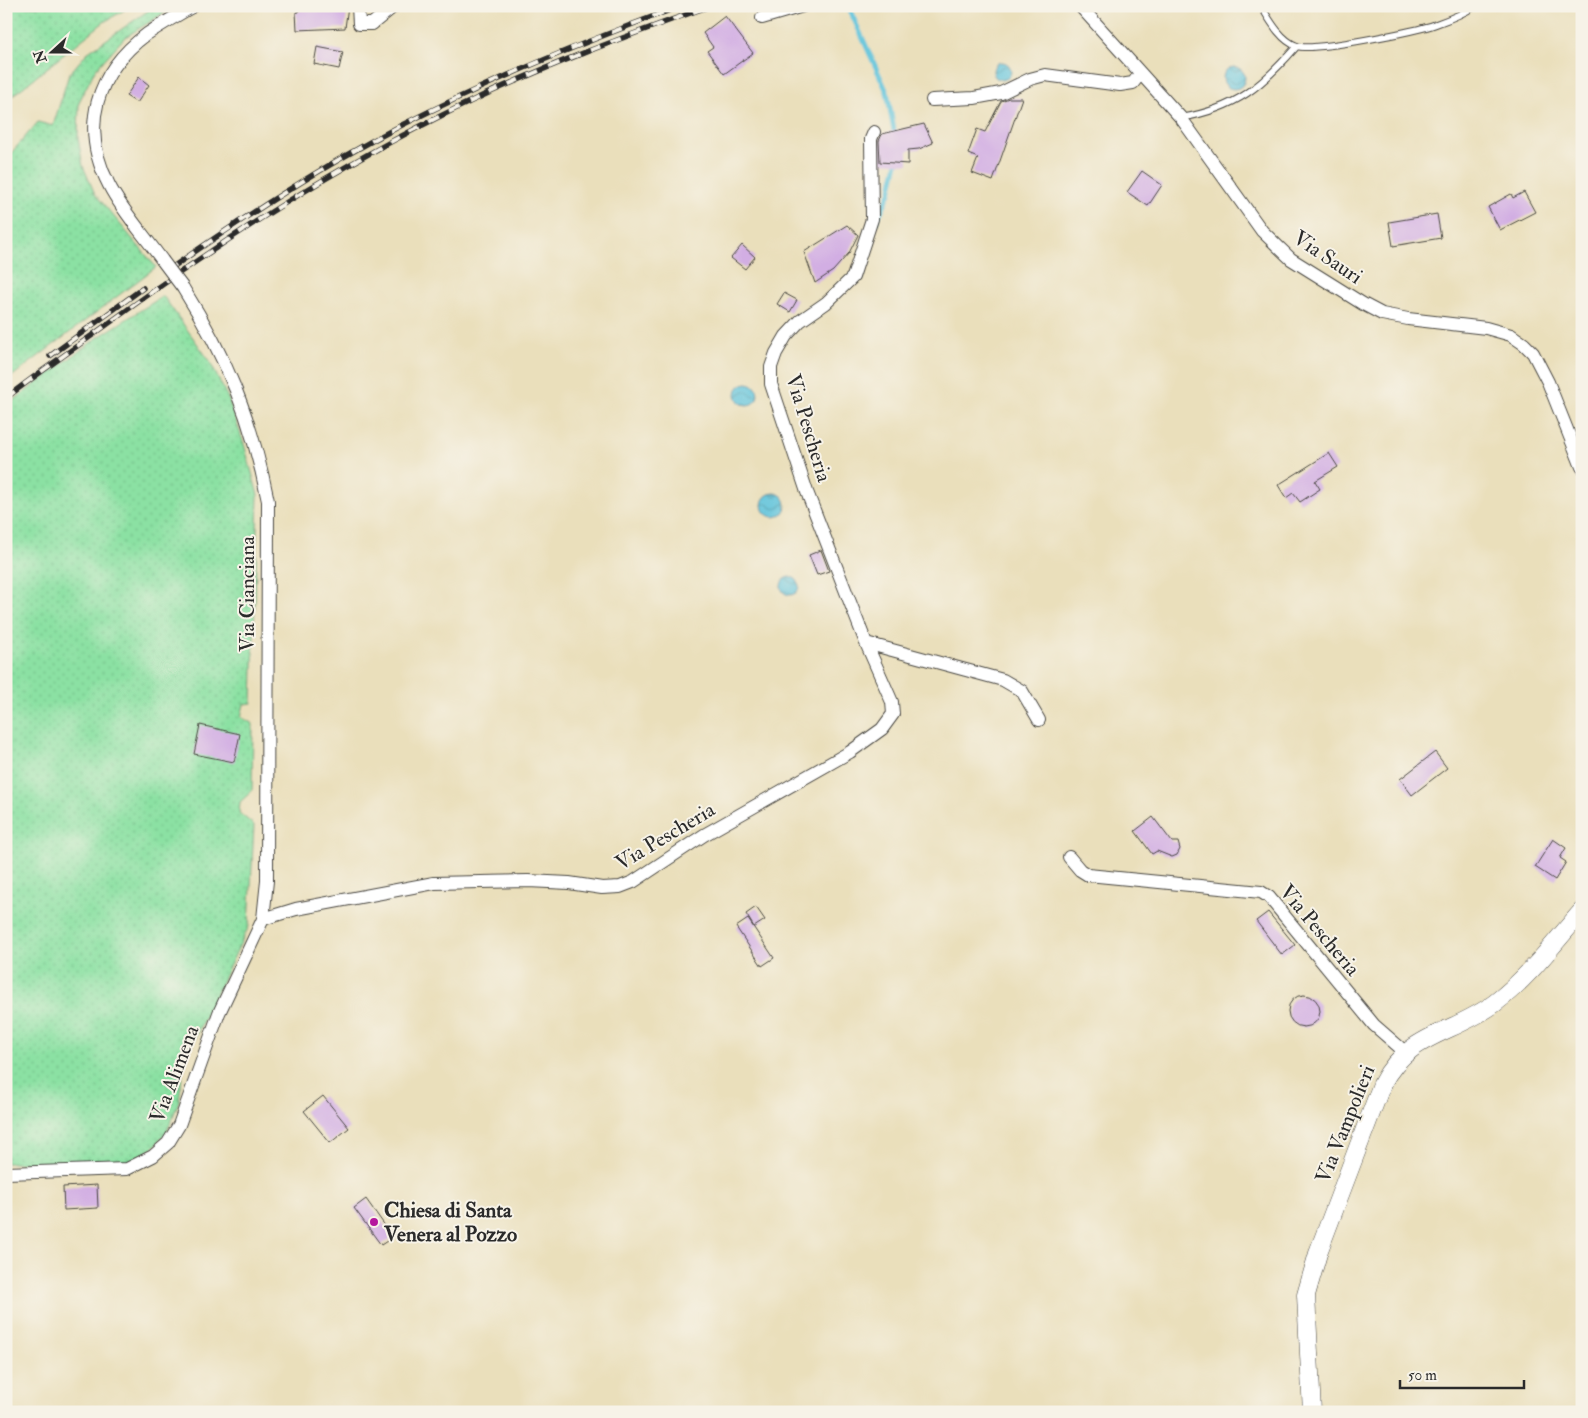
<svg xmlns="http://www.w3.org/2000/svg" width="1588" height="1418" viewBox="0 0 1588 1418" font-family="'IM FELL Double Pica',serif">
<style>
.grass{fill:url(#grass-dots);stroke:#5b8667}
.water{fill:url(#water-waves);stroke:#447783}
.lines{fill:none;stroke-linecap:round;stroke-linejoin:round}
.stream{stroke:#5dc3db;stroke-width:5}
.building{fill:#d2aee3}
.lane-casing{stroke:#484641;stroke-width:8}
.street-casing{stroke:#484641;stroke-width:14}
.secondary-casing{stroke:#484641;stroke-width:19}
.lane{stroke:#fff;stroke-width:6}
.street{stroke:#fff;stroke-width:12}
.secondary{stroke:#fff;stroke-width:18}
.rail-casing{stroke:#2b2b2b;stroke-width:5.5}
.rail{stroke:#f7f3e8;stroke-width:4;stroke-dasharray:11;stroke-linecap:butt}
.street-bridge-casing{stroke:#484641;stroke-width:14;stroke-linecap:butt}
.street-bridge{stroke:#fff;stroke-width:12}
.poi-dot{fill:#b5179e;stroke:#f7f3e8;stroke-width:2}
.labels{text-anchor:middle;stroke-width:4;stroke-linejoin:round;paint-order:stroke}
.street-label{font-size:21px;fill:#2b2b2b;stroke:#f7f3e8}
.poi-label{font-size:21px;font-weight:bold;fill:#2b2b2b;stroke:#f7f3e8;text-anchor:start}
</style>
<defs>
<pattern id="grass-dots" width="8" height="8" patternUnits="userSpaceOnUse" patternTransform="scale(1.25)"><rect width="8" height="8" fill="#8be1a3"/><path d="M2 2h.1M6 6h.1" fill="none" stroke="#78c18c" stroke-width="1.8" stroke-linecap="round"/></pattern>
<pattern id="water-waves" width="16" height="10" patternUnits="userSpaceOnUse" patternTransform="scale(1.25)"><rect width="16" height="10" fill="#5dc3db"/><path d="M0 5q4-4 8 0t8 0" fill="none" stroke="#4d9fb2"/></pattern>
</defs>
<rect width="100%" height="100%" fill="#f7f3e8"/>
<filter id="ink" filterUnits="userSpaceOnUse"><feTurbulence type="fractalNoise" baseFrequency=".02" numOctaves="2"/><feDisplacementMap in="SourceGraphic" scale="10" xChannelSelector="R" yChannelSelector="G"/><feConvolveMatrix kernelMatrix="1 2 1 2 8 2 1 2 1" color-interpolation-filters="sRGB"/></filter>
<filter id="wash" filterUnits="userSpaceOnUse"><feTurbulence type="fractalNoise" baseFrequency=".0096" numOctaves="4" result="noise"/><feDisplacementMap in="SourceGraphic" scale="20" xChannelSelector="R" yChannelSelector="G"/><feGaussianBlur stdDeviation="1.12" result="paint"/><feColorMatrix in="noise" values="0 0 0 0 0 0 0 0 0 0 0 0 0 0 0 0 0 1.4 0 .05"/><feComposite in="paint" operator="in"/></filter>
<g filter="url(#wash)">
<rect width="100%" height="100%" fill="#eadfbb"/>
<path class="grass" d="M6,6H131L104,22L6,101Z
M155,6H175L124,38L95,70L79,102L78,138L83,166L95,194L156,267L6,381V159L38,122L53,126L69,74L87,53Z
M163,296L209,360L228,398L244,444L258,495L252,703L244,704L241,717L253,724L252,791L240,802L239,813L254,825L249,926L184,1060L179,1101L167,1132L156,1145L143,1155L128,1161L79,1164L6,1163V406L97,338Z"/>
<path class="water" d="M993 71a9 9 0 1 1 18 0a9 9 0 1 1-18 0Z
M1223 78a11 11 0 1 1 22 0a11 11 0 1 1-22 0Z
M736 394a11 11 0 1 1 22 0a11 11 0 1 1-22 0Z
M762 505a12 12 0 1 1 24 0a12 12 0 1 1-24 0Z
M781 586a9 9 0 1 1 18 0a9 9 0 1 1-18 0Z"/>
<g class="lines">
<path class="stream" d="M848,6L887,92L894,131
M876,222L890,193L897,163
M861,278L868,249"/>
</g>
<g id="blocks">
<path class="building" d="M299,6H348L345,28L297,30L296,12H299Z
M725,16L753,53L724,74L707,51L713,47L703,33Z
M317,47L343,52L339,69L314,64Z
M139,77L149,85L137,103L126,96Z
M1009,98H1022L993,181L972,173L978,158L968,154L977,129L985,132L1001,101Z
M924,124L933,143L919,149L908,150V164L880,162L879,141L882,134Z
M1142,171L1162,185L1148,206L1127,192Z
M1524,192L1535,212L1500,230L1488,207L1511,194L1513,198Z
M1437,214L1441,238L1393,246L1389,222Z
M847,225L858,235L849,253L833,271L815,283L804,252Z
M742,245L755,257L745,269L731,258Z
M784,293L797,300L790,312L777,304Z
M1329,453L1338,467L1315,481L1320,489L1300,502L1293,493L1286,498L1278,485Z
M821,550L829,571L817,575L809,555Z
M200,725L240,734L234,762L194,754Z
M1435,752L1447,768L1412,795L1400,779Z
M1153,817L1172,842H1178L1180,849L1177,855L1172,857L1157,851L1152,854L1135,831Z
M1553,839L1566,848L1560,858L1566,862L1555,880L1535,867Z
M756,907L765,920L754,927L746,914Z
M1268,912L1295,945L1282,955L1256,921Z
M748,919L774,958L762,966L736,927Z
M1288 1011a16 16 0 1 1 32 0a16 16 0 1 1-32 0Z
M323,1096L349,1128L330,1143L304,1111Z
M97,1185L98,1208L64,1210L63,1187Z
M366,1199L393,1237L381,1245L354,1208Z"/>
</g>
</g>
<g filter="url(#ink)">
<use href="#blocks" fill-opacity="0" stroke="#484641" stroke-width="1"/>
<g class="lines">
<defs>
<path id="lane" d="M1261,6C1269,19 1281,41 1297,46C1312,52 1417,31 1436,24C1450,19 1463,14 1475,6
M1181,118C1237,108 1261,87 1297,46"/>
<path id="street" d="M358,6L359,24H372L394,6
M1080,6L1181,118L1262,231L1291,259L1363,304L1382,314L1408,319L1486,328L1511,335L1524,344L1533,353L1548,382L1582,467
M762,18L803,6
M932,100L974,98L1001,93L1030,79L1045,75L1120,85L1133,83L1140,74
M162,260C145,236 122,211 109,185C79,127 96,72 147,34C162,24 178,15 193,6
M866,643L1003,680L1022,691L1039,720
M1069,857L1080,870L1088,875L1261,892L1269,897L1374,1025L1405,1052
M263,919L296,909L434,883L528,881L569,883L602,888L620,887L633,882L704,835L850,752L882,729L893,714L892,702L866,643L807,492L771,384V367L776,353L786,336L800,321L826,303L853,277L872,219L871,139L874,132
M6,1173L127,1169L153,1156L168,1143L179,1125L219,1013L263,919L267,881L268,501C252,420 227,358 183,288"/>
<path id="secondary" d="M1312,1412L1306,1295L1319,1250L1382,1084C1408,1033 1454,1034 1495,1003C1528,978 1554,943 1582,911"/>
</defs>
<use href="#lane" class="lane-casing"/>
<use href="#street" class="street-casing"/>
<use href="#secondary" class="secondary-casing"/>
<use href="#lane" class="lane"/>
<use href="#street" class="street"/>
<use href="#secondary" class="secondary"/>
<defs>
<path id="rail" d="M167,271C243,218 320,167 402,125C493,79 586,41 681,6
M50,356L143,288
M6,398C38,373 72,350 105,326C218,243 334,167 461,106C542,67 626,36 710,6"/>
</defs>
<use href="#rail" class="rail-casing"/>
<use href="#rail" class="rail"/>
<defs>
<path id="street-bridge" d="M162,260L183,288"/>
</defs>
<use href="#street-bridge" class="street-bridge-casing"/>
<use href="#street-bridge" class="street-bridge"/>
</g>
</g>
<circle class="poi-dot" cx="374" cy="1222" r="5"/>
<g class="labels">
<g class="street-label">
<text transform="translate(1328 257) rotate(34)" y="7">Via Sauri</text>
<text transform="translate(809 428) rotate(73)" y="7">Via Pescheria</text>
<text transform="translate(247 594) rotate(-90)" y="7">Via Cianciana</text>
<text transform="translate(665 836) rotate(-31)" y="7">Via Pescheria</text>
<text transform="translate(1320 930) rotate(50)" y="7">Via Pescheria</text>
<text transform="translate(174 1074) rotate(-69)" y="7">Via Alimena</text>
<text transform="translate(1345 1124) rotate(-68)" y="7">Via Vampolieri</text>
</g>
<g class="poi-label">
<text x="384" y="1217">Chiesa di Santa<tspan x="384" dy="24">Venera al Pozzo</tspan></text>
</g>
</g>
<rect width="1588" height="1418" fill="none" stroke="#f7f3e8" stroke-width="25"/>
<g transform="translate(52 52) rotate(249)" stroke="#f7f3e8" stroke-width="4" paint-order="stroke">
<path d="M0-4L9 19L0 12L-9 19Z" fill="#2b2b2b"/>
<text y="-8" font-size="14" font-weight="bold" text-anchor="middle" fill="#2b2b2b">N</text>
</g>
<path d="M1400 1380v8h124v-8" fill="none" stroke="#2b2b2b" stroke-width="2.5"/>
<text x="1408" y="1380" font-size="15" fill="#2b2b2b" stroke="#f7f3e8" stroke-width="4" paint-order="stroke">50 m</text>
</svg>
